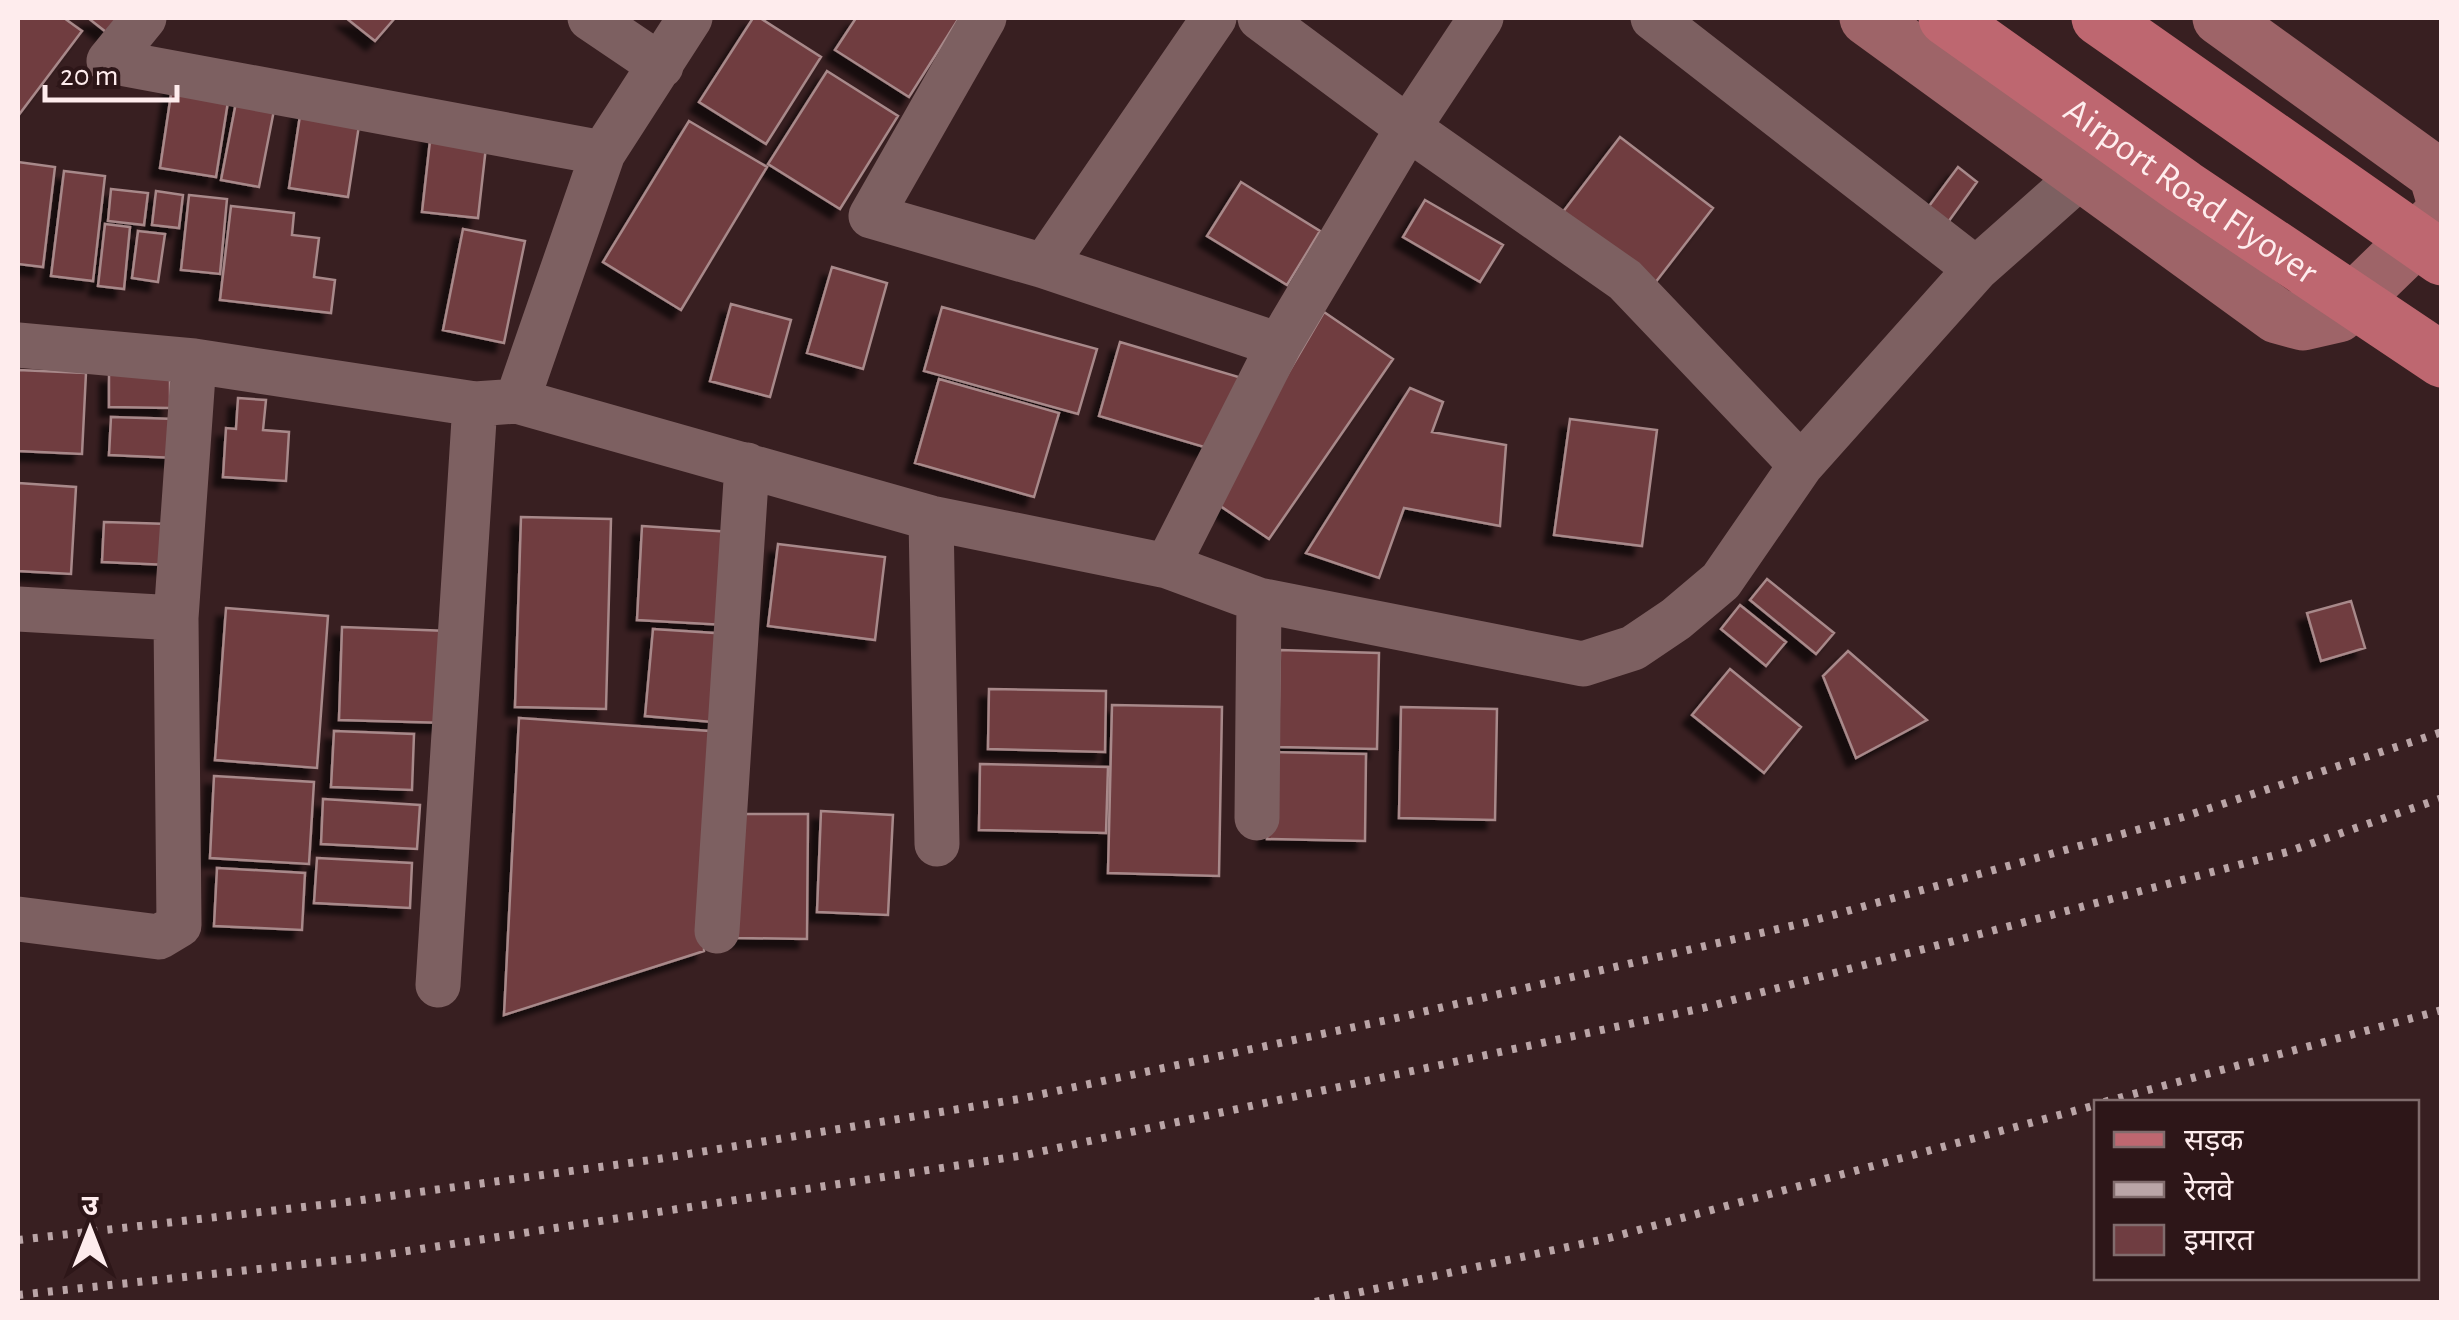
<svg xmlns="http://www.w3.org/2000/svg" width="2459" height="1320" viewBox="0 0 2459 1320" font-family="'Alegreya Sans','Noto Sans Devanagari',sans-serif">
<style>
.building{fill:#6f3d41;stroke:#a8898a;stroke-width:2.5;filter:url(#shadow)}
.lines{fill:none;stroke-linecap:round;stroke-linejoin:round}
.street{stroke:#7d6061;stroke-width:45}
.secondary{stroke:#9e6468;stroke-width:55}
.primary{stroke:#be6770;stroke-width:55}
.rail{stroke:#baa5a7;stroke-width:8;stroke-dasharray:5 10;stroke-linecap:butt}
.labels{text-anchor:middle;stroke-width:8;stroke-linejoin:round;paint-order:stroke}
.street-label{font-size:38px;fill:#feeced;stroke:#2d1618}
</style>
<defs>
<filter id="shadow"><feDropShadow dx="-9" dy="9" stdDeviation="2.5" flood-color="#0009"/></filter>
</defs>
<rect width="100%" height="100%" fill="#381f21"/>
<path class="building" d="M18,18H64L82,31L18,116Z
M88,18H118L106,32Z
M346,18H395L375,41Z
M753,18H760L821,57L766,144L699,102Z
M856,18H959L909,97L835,50Z
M827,71L898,116L840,209L768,164Z
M173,81L230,89L216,177L160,168Z
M238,92L276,100L259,187L221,180Z
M301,109L360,119L348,197L289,188Z
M689,121L767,167L681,310L603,262Z
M431,132L487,138L478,218L422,212Z
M1620,137L1713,208L1648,292L1556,221Z
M18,162L55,167L43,267L18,264Z
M1958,167L1977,182L1941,232L1921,217Z
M64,171L105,176L93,281L51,276Z
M1241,182L1320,231L1287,285L1207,236Z
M111,189L148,193L144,225L108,221Z
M156,191L183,195L179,228L152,225Z
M189,195L227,199L220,274L181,270Z
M1425,200L1503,245L1480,282L1403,237Z
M231,206L294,213L292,235L319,238L314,277L335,280L331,313L220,300Z
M105,224L130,227L124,289L98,286Z
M463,229L525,241L504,343L443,330Z
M138,231L165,234L158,282L132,278Z
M832,267L887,283L863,369L807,353Z
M731,304L791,320L770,397L710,381Z
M942,307L1097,349L1078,414L924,371Z
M1324,312L1393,359L1269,539L1213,501Z
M1120,342L1242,378L1221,452L1099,416Z
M18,370L86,373L82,454L18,451Z
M109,374L170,375V408L109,407Z
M939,379L1059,413L1034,497L915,463Z
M1410,388L1443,402L1432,432L1506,445L1500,526L1404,508L1379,578L1306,553Z
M238,398L266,400L263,430L289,432L286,481L223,477L226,428L236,429Z
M111,417L177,419L176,458L109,455Z
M1570,419L1657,430L1642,546L1554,535Z
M18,483L76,487L71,574L18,571Z
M521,517L611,519L606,709L515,707Z
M104,522L170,524L168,565L102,562Z
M642,526L731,532L725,625L637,620Z
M778,544L885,557L875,640L768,626Z
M1767,579L1834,633L1816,654L1750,600Z
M2351,601L2365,648L2321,661L2307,613Z
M1740,605L1786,642L1766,666L1721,629Z
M226,608L328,616L317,768L215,760Z
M342,627L449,631L447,723L339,720Z
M653,629L730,634L723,723L645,716Z
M1280,650L1379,653L1377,749L1278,747Z
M1848,651L1927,720L1856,758L1823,676Z
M1730,669L1801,727L1764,773L1692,715Z
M989,689L1106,691L1105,752L988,749Z
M1112,705L1222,707L1219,876L1108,873Z
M1401,707L1497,709L1495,820L1399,818Z
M519,718L710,731L704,951L504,1015Z
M334,731L414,734L412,790L331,787Z
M1268,752L1366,754L1365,841L1267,839Z
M980,764L1108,767L1106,833L979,830Z
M214,776L314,782L309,864L210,858Z
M323,799L420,805L417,849L321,844Z
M821,811L893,815L888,915L817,912Z
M737,814H808L807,939L737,938Z
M317,858L412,863L410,908L314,903Z
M217,868L305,873L302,930L214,926Z"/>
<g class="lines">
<path class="street" d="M144,18L109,61L603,153
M590,18L661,66
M984,18L871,216L1044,266L1279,345
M1260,18L1408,128L1625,280L1801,465
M1653,18L1976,269
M1044,266L1214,18
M18,345L194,361L475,404L517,401L931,518L1167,566L1259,600L1583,664L1633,648L1676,619L1721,581L1801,465L1976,269L2082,175
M517,401L603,153L690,18
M931,518L937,844
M1167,566L1279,345L1408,128L1481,18
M18,609L176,618
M1257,818L1259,600
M18,919L159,937L179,925L176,618L194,361
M717,931L747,465
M438,985L475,404"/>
<path class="secondary" d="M1867,18L2277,316L2303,323L2338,315L2440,216L2442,208
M2220,18L2436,174L2442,194"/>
<g class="primary">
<path id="s1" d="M1946,18L2184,187L2442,360"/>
<path d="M2099,18L2442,258"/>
</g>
<path class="rail" d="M2104,1102L2442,1010
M18,1240L347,1202L658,1159L1019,1099L1392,1019L1808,922L2183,817L2442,732
M18,1295L369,1257L1025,1155L1703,1008L2287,852L2442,798
M1315,1302L1609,1238L2096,1105"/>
</g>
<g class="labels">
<g class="street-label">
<text dy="13" stroke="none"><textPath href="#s1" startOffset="300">Airport Road Flyover</textPath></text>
</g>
</g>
<rect width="2459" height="1320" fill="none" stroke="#feeced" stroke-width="40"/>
<rect x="2094" y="1100" width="325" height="180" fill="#2d1618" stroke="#816c6d" stroke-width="2.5"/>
<rect x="2114" y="1132" width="50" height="15" fill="#be6770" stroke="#816c6d" stroke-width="2.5"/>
<text x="2184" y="1150" font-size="30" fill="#feeced">सड़क</text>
<rect x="2114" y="1182" width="50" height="15" fill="#baa5a7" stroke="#816c6d" stroke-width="2.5"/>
<text x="2184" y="1200" font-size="30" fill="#feeced">रेलवे</text>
<rect x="2114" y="1225" width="50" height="30" fill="#6f3d41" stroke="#816c6d" stroke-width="2.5"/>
<text x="2184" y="1250" font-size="30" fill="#feeced">इमारत</text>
<g transform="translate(90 1230)" stroke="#2d1618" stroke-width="8" paint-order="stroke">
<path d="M0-8L18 38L0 25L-18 38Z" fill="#feeced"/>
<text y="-15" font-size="28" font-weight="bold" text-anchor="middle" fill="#feeced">उ</text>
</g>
<path d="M45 85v15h132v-15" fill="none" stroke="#feeced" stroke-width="5"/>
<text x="60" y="85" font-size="30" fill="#feeced" stroke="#2d1618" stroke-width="8" paint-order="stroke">20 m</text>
</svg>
